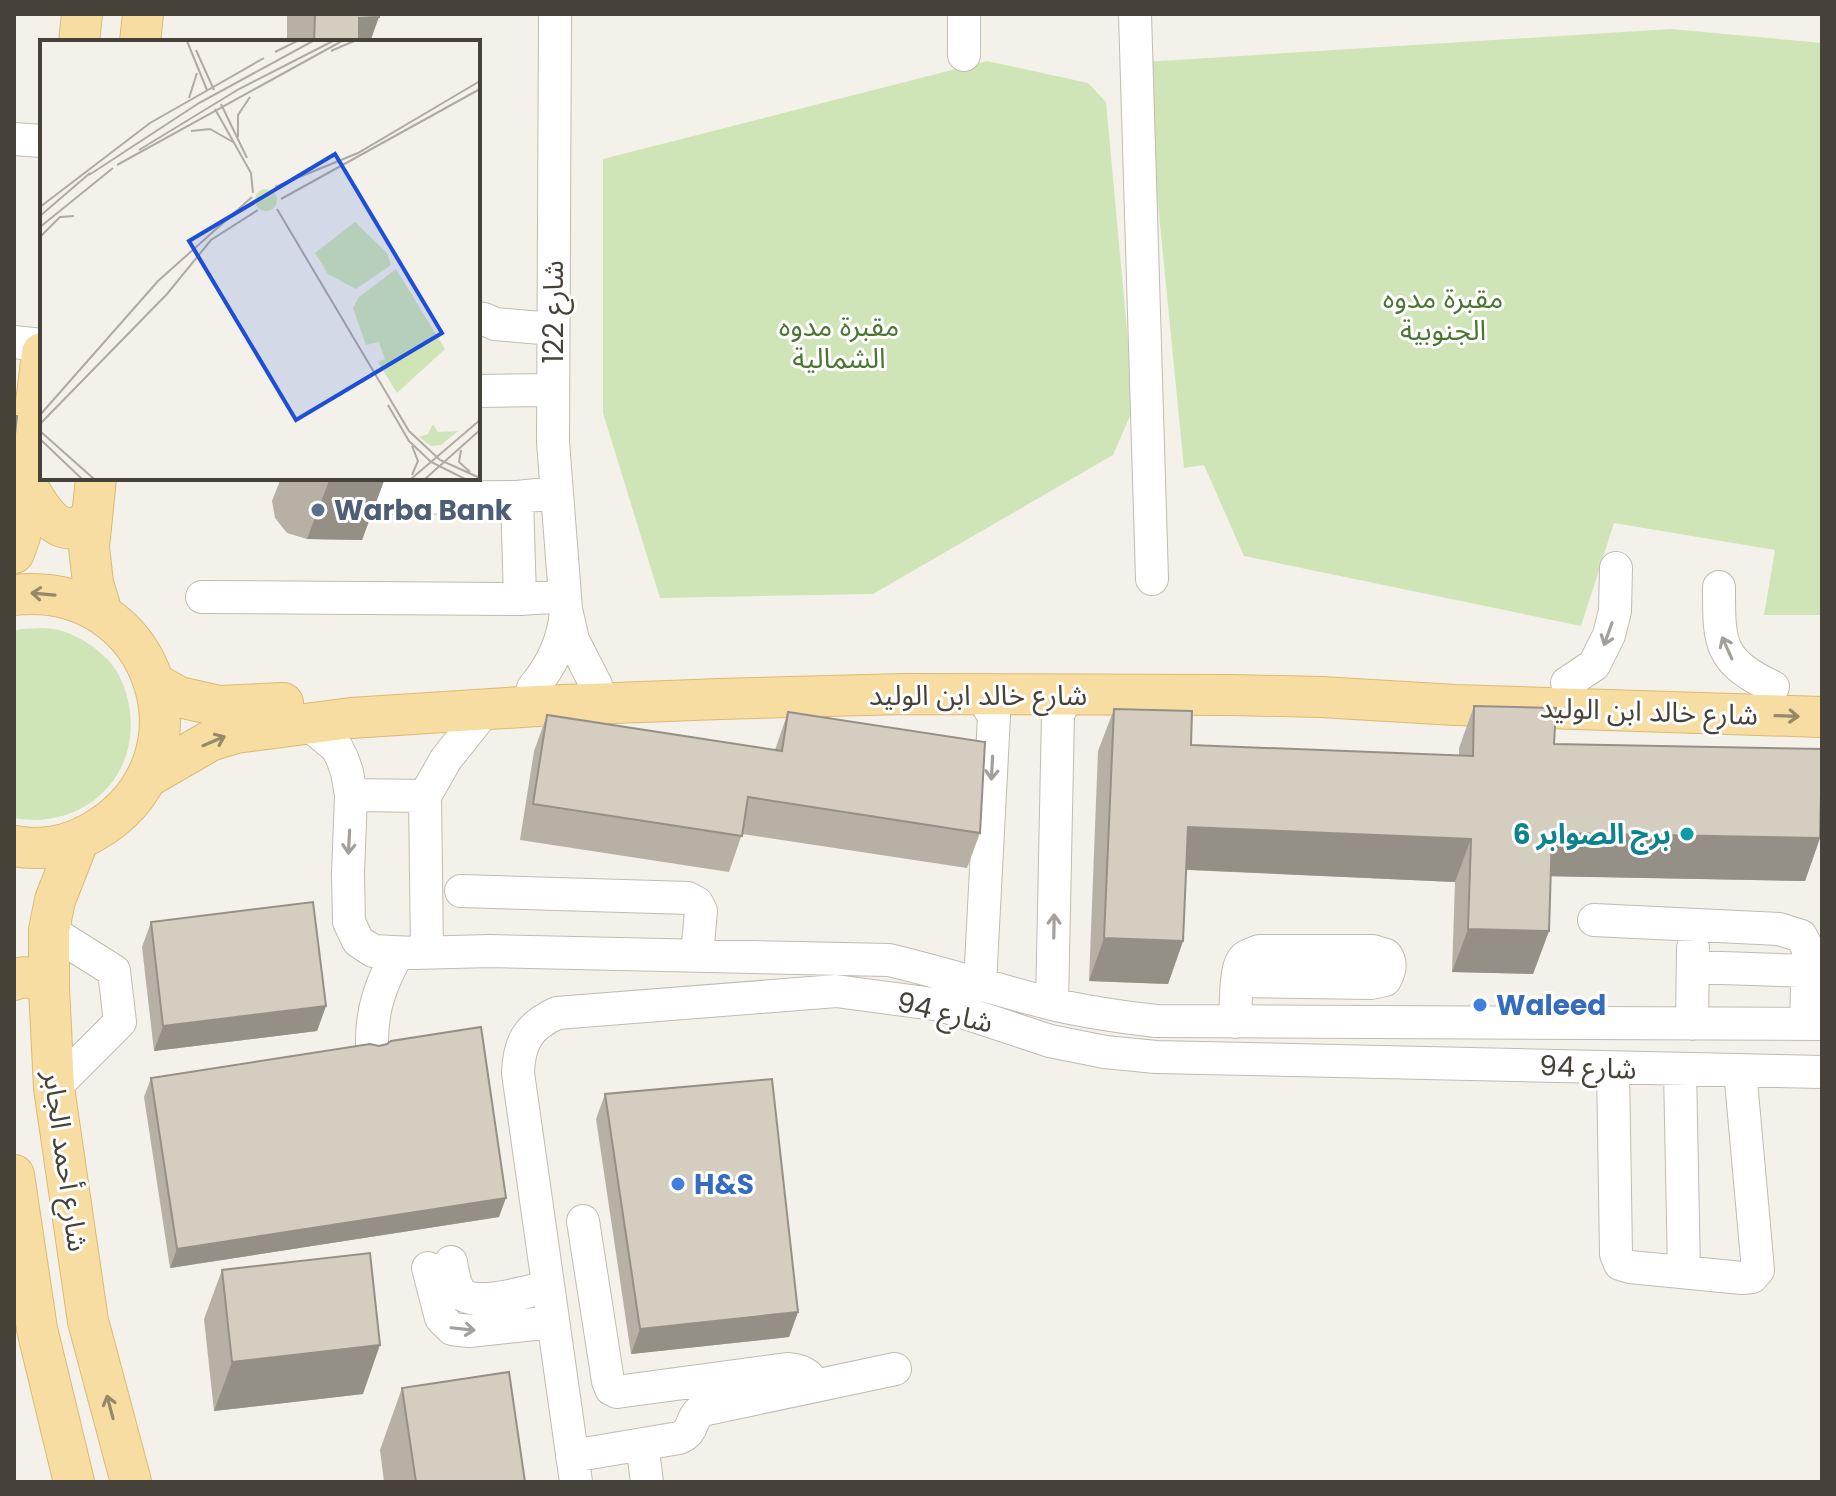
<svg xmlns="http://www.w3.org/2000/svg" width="1836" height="1496" viewBox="0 0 1836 1496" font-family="Poppins,'Noto Sans Arabic',sans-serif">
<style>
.green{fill:#d0e5b7}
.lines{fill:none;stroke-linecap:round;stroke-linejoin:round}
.minor-casing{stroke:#c2bbb0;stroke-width:34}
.major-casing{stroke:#dbba71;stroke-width:42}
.minor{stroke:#fff;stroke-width:32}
.major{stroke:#f7dda1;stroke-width:40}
.wall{fill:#b7b0a5}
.shaded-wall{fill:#959086}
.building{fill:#d5cdc0;stroke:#959086;stroke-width:2}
.oneway{stroke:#968868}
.oneway2{stroke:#a3a09c}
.service-dot{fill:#5c6f8a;stroke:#fff;stroke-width:3}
.culture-dot{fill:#0f9aa8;stroke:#fff;stroke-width:3}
.shop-dot{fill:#3f7fe0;stroke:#fff;stroke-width:3}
.labels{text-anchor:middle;stroke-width:6;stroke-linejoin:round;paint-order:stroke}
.park-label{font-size:28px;fill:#4b7530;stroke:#fff}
.street-label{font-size:28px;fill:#474239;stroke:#fff}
.service-label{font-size:28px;font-weight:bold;fill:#4e5e75;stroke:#fff;text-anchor:start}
.culture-label{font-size:28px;font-weight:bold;fill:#0d838f;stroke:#fff;text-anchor:end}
.shop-label{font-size:28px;font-weight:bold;fill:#366cbe;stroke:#fff;text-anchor:start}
.inset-road{fill:none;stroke:#afaba3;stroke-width:2}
.view{fill:#1d4ed8;fill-opacity:0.15;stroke:#1d4ed8;stroke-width:4}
.inset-edge{fill:none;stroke:#474239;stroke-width:4}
</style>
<rect width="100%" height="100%" fill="#f4f1ea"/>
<path class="green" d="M1671,29L1822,43V615H1764L1775,550L1614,523L1581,626L1244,556L1204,465L1184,468L1144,62Z
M987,61L1088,83L1106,102L1134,407L1113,455L873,594L660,598L603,413V159Z
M21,629C31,629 42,627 52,629C67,630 84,640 96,649C100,653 106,657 110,662C120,674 127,691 129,706C142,776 83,831 14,818V631Z"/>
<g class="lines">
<defs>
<path id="minor" d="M555,14L553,442L566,609L573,640L596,685
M964,14V55
M1135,14L1152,579
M14,139L42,141
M478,318L484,319L495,324L553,329
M14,342L42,345
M478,391L553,390
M517,497L520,599
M386,498L517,497L557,493
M1719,587C1719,643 1718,661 1773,687
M202,597L520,599L565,596
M1567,683L1594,665L1609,635L1615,611L1616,568
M533,688C552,665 563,642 566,612
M980,694L994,716L980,984
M308,724L337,748L342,758L347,772L351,795L348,873L349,922L358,941L373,951L414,953L490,951L889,960C944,973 997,990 1052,1004C1086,1012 1121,1017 1156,1021L1822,1024
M351,795L425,796
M461,891L688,898L697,903L701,911L697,955
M1594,920L1779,929L1801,936L1808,949L1806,1024
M49,930L114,971L120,1022L54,1088
M427,952L425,796L446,759L486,709
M1693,967L1808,971
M1052,1004L1058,714L1069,694
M1235,1022C1236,1008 1235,971 1242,961C1245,955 1253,954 1259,951H1373L1386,955C1392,963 1390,971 1385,980L1371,983L1238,981
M1692,1024L1693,948
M372,1046C371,1010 381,983 398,953
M1613,1068L1616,1254L1620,1264L1630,1267L1742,1278L1752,1277L1758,1270L1740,1070
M1680,1069L1684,1272
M583,1221L608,1381L611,1389L617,1392L624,1391L787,1369C800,1370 809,1373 815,1386
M451,1262C453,1272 454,1285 461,1293C475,1308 529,1291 548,1287
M428,1268L441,1318L452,1329L469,1331L553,1322
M642,1444L647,1482
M572,1456L679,1438C696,1431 689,1418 702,1410L895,1369
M576,1482L518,1073C519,1041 529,1026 557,1013L836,991L941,1005L1050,1041L1105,1052L1156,1057L1822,1072"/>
<path id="major" d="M79,42L82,14
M140,42L143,14
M96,478L89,547L93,583L102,613
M26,484C35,499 51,532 74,528C79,527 87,521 92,518
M14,553L20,536L42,353
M14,595C157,579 217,763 91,833C68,846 41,851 14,846
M154,683L179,697L219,706L283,703
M146,778L210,741L236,733L351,718L537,706L720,699L904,694L1231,695L1321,697L1455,705L1822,717
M79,839L55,900L49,930V988L54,1088L88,1321L131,1482
M14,980C28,974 38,979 49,988
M14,1175L37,1329L74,1482"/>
</defs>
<use href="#minor" class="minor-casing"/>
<use href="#major" class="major-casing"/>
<use href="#minor" class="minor"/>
<use href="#major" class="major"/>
</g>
<path class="wall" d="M287,14H379L370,42H287Z
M281,478H385L362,540L307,539L287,533L275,518L272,501Z
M1474,706L1554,744L1820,838L1805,881L1550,876L1549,931L1533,974L1452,972L1455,882L1186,870L1183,941L1168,984L1089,981L1098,751L1114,709L1191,745L1459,756V748Z
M788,712L980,833L967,868L742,834L729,872L520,840L534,751L547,715L775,750Z
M151,922L326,1006L317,1031L154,1051L142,947Z
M151,1078L499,1217L170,1268L144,1097Z
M605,1094L798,1312L789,1337L631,1354L596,1119Z
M222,1270L363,1394L214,1411L204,1319Z
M402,1388L525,1482H384L380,1450Z"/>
<path class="shaded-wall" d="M379,17L370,42H350L359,18Z
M330,478H385L362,540L307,539Z
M1188,827L1471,839L1455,882L1172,869Z
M1552,833L1820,838L1805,881L1536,876Z
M1468,929L1549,931L1533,974L1452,972Z
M1104,938L1183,941L1168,984L1089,981Z
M326,1006L317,1031L154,1051L163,1026Z
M506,1198L499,1217L170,1268L177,1249Z
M798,1312L789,1337L631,1354L640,1329Z
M380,1345L363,1394L214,1411L232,1362Z"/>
<path class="building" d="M315,14H379V17L359,18V42H314Z
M14,416H17L14,443Z
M1474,706L1556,708L1554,744L1822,749L1820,838L1552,833L1549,931L1468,929L1471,839L1188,827L1183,941L1104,938L1114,709L1192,711L1191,745L1473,756Z
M788,712L985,742L980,833L748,797L742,836L533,804L547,715L782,751Z
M313,902L326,1006L163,1026L151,922Z
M481,1027L506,1198L177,1249L151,1078L370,1044L379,1046L387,1044L391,1041Z
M772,1079L798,1312L640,1329L605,1094Z
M370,1253L380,1345L232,1362L222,1270Z
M509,1372L525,1482H416L402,1388Z"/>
<defs><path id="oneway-shaft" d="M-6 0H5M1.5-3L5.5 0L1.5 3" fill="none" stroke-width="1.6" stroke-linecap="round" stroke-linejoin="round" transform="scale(2)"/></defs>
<g class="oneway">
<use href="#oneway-shaft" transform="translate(43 594) rotate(-175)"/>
<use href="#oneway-shaft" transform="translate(1787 716) rotate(2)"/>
<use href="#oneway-shaft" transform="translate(214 741) rotate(-23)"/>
<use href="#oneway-shaft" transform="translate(110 1407) rotate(-105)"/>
</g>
<g class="oneway2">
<use href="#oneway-shaft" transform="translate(1608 634) rotate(110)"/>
<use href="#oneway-shaft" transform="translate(1727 648) rotate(-114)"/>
<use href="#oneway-shaft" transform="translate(992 768) rotate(93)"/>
<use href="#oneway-shaft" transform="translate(349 842) rotate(93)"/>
<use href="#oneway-shaft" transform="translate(1054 926) rotate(-89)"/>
<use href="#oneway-shaft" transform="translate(463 1329) rotate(6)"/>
</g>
<circle class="service-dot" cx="318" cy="510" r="8"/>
<circle class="culture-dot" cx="1687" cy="834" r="8"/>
<g class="shop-dot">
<circle cx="1480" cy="1005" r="8"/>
<circle cx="678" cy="1184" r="8"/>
</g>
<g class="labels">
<g class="park-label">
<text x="1443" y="308">مقبرة مدوه<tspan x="1443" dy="32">الجنوبية</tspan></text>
<text x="839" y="336">مقبرة مدوه<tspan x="839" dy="32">الشمالية</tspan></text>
</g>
<g class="street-label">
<text transform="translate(553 312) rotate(-90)" y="10">شارع 122</text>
<text x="978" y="705">شارع خالد ابن الوليد</text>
<text transform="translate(1649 711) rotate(2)" y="10">شارع خالد ابن الوليد</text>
<text transform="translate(945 1012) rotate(13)" y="10">شارع 94</text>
<text transform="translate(1588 1067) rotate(2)" y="10">شارع 94</text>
<text transform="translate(66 1161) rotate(82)" y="10">شارع أحمد الجابر</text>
</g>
<g class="service-label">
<text x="334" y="520">Warba Bank</text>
</g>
<g class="culture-label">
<text x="1671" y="844">برج الصوابر 6</text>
</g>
<g class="shop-label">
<text x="1496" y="1015">Waleed</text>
<text x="694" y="1194">H&amp;S</text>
</g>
</g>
<g transform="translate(40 40)">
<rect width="440" height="440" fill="#f4f1ea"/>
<path d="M215 160a11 11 0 1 1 22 0a11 11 0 1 1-22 0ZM315,182L347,213L351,225L316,249L288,234L275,213ZM356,229L405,309L357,353L338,322L345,319L339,302L326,305L313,268L319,257ZM393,384L398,392L418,391L401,405L391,406L379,397L388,394Z" fill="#d0e5b7"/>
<path class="inset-road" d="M147,1L167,50M156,10L174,50M291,11L314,1M235,12L257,1M149,58L157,33M181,64L207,118M175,69L211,133L213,153M151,91L170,89L193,102M198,97V75L210,57M99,110L199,49L293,1M77,125L302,1M49,135L159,63L273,1M235,147L318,113L440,41M241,159L440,49M0,167L110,83L224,18M237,169L369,391L400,420L440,438M0,176L50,133M0,187L73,128M0,197L20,177L34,176M348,365L369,401L391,422L425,439M0,375L118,241L212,157M0,384L127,254L171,200L218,170M0,391L54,439M0,399L42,439M421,410L419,422L430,432M372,435L378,421L372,406M371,439L440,380M385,439L440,390"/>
<path class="view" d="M295,114L402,293L256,380L149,201Z"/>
<rect width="440" height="440" class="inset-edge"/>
</g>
<rect width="1836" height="1496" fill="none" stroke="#474239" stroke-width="32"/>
</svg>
